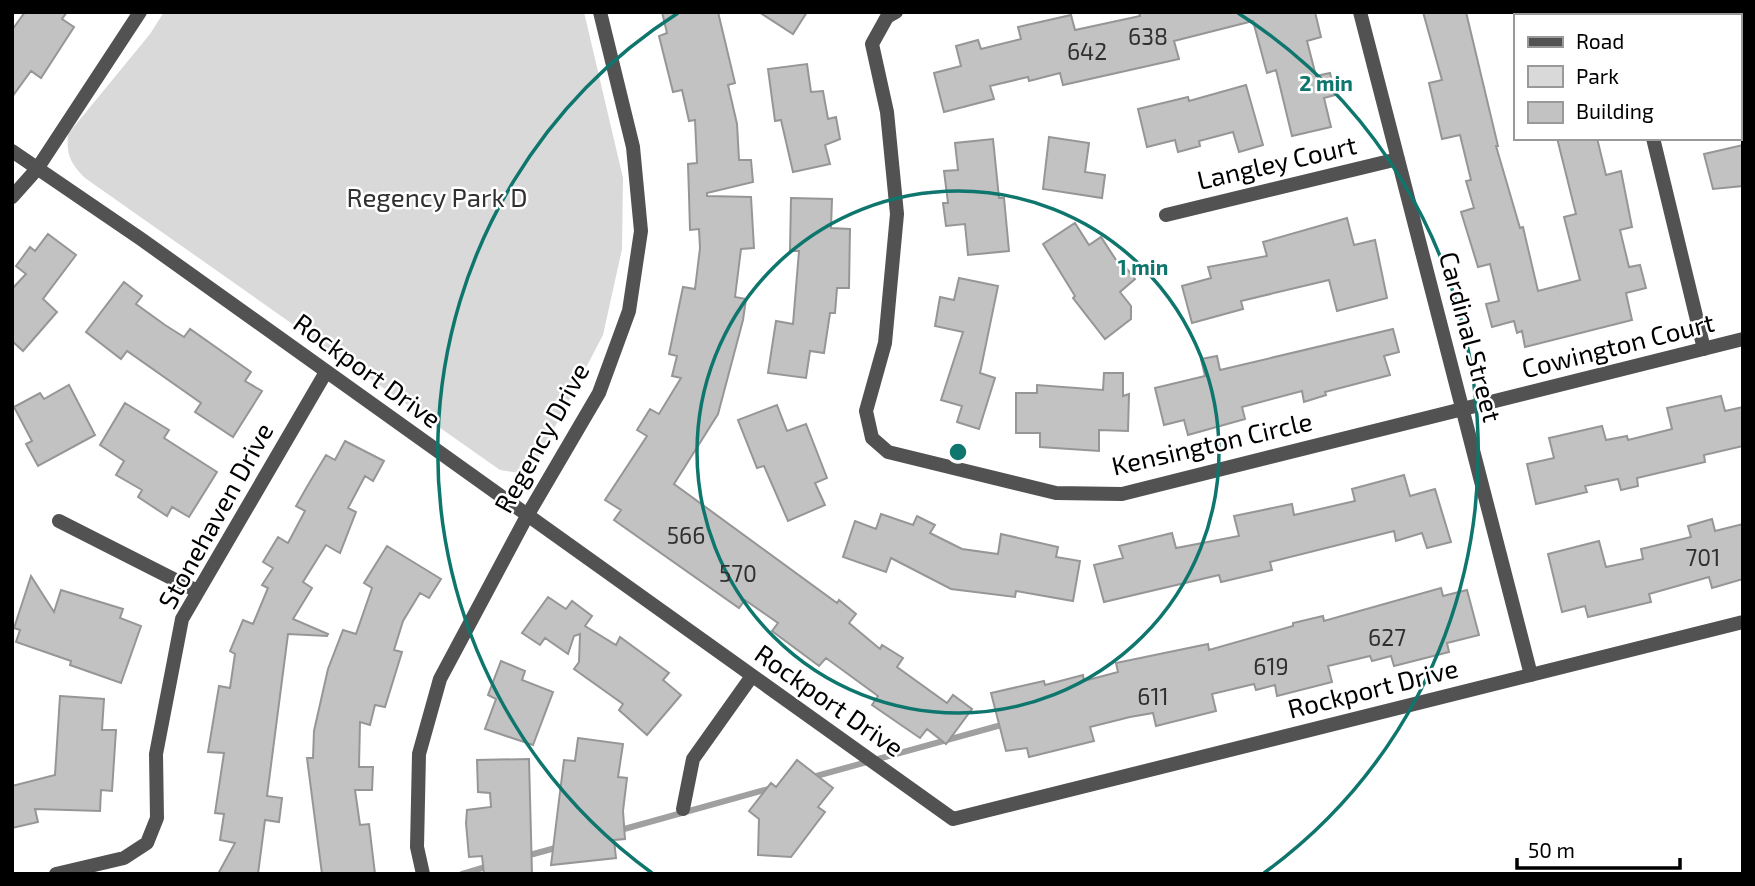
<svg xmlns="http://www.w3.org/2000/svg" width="1755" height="886" viewBox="0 0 1755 886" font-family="'Exo 2',sans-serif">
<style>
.green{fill:#d9d9d9}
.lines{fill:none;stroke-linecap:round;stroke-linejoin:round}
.stream{stroke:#a0a0a0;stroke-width:6}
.building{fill:#c2c2c2;stroke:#969696;stroke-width:2}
.street{stroke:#525252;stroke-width:14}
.ring{fill:none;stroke:#0f766e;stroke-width:3.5}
.labels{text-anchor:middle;stroke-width:5;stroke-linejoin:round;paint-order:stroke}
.number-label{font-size:23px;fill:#303030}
.street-label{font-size:26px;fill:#000;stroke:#fff}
.park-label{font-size:26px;fill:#303030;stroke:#fff}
.centre{fill:#0f766e;stroke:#fff;stroke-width:3.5}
.ring-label{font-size:21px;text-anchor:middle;font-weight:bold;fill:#0f766e;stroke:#fff;stroke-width:5;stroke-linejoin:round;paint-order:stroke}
</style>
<rect width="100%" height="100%" fill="#fff"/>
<path class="green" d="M164,12H584L623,178L622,249L603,335L534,467L520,473L500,470L85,178C71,164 66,155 68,134L150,34Z"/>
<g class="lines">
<path class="stream" d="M809,778L1005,724
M617,831L772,788
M526,856L559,847
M462,874L489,866"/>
</g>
<path class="building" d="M25,12H67L62,19L74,27L41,78L31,71L12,97V30Z
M662,12H718L735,83L728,85L737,124L739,160H751L753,182L707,193V196L751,197L754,248L741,249L735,297L746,299L743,320L718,414L674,484L837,603L839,600L856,614L849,623L880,649L882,645L903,658L897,667L947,703L953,695L972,709L946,744L927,729L920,738L872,705L878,696L826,658L819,666L772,631L778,623L745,600L739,608L614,520L621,510L605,500L647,436L637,430L650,409L659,414L681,378L672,376L677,356L669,354L683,287L695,289L700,248L699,229L690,230L689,195L688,164L697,163L695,120L689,121L682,90L673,92L659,36L667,33Z
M759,12H807L793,34Z
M1139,12H1315L1321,37L1307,41L1316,76L1330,73L1335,95L1324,98L1331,127L1292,136L1276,70L1267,73L1253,21L1174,41L1179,59L1063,85L1060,73L1029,81L1028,77L990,86L994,99L944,112L934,73L961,66L956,46L978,40L981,49L1021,39L1018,27L1071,15L1075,30L1140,16Z
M1423,12H1466L1498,146H1496L1520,228L1523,227L1538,291L1580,280L1564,217L1576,214L1557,138H1597L1606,175L1621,171L1632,227L1620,230L1629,267L1640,265L1646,288L1626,293L1632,320L1525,347L1522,331L1517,333L1514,321L1492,327L1486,304L1499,301L1490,264L1478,267L1461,212L1474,208L1466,181L1471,180L1460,135L1442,139L1429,83L1442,80Z
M807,64L811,92L823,91L828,119L836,117L840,139L825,145L830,164L793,172L781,120L775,121L768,69Z
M1246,85L1263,145L1239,152L1233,132L1199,141L1200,146L1178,152L1175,140L1147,147L1138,109L1188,97L1189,101Z
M1049,137L1089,143L1085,172L1105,175L1102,198L1043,189Z
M993,139L999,198H1004L1009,251L968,255L965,224L946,226L943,203H948L944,171L958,170L955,143Z
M1743,145V186L1713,189L1704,154Z
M791,198L832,199L831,228L850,229L849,288H837L835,313H830L824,353L810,351L806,378L768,373L776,321L793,324L799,251H790Z
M1347,218L1354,245L1375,240L1387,298L1337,311L1329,280L1241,301L1243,309L1192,323L1182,286L1211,278L1208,267L1267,256L1263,242Z
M1075,223L1089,245L1101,237L1118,263L1120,260L1135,279L1120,292L1131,306V319L1105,339L1073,298L1075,296L1043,244Z
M48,234L76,255L43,299L57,312L23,351L12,341V289L26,274L16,266L30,247L35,251Z
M959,278L998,286L980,373L995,378L979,429L957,422L962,406L941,400L963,332L935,326L940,297L954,300Z
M124,282L142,296L136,304L165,325L184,337L190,329L251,372L245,381L262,391L233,437L195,412L201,403L127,351L121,359L86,332Z
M1393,329L1399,352L1384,356L1390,375L1325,392L1326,395L1304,402L1302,391L1242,407L1245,419L1188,435L1184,420L1164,425L1155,388L1205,376L1201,359L1217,356L1220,370Z
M1104,373H1123V396L1129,394L1128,431L1099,430V451L1040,447V433H1016V393H1037V385L1103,390Z
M69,385L95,435L38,466L26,444L32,441L14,407L40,393L44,399Z
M1721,396L1725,411L1743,407V446L1704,455L1705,462L1637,478L1638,486L1621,490L1618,479L1585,486L1587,492L1536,504L1527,464L1554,458L1549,438L1602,426L1606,440L1627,436L1628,440L1672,429L1667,408Z
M125,403L169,430L164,438L217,472L189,517L172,507L167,516L138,497L142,490L116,475L124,461L100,445Z
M777,405L787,431L806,424L827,478L815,483L825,505L788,521L764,466L757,468L738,420Z
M345,441L384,461L373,481L365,476L348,508L356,512L340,553L326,545L303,582L312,588L293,619L328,634L327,636L288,634L267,796L282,798L279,822L265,820L258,874H218L235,843L220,840L224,814L215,813L224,753L208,752L219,686L230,688L235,654L230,651L243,620L253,624L268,588L262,585L273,568L263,562L278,537L288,543L305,511L296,506L308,485L326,455L335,460Z
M1404,475L1410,496L1435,489L1451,542L1427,548L1422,533L1396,541L1394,531L1270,562L1272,570L1221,582L1219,575L1104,602L1094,565L1123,558L1119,546L1172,533L1176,548L1239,536L1234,516L1292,504L1294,515L1355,501L1352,489Z
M881,514L913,525L917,516L935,525L930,533L962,549L998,554L1001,534L1058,547L1056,557L1080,561L1073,601L1016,591L1015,597L951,589L891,558L886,572L843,557L855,521L876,529Z
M1712,519L1715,531L1743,524V579L1712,588L1709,577L1649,594L1651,602L1588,617L1585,606L1562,612L1548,554L1599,541L1606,567L1643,559L1641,549L1691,537L1688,526Z
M387,546L441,579L429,598L420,593L403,621L394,650L402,652L385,707L375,705L370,725L360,722L359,767H373L372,790H355L360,825L369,824L375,874H322L307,758H313L314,731L328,669L343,630L356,634L372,588L364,583Z
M31,576L54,612L61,590L123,609L120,618L141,626L121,683L70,665L71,661L16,642L20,630L14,628Z
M1441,588L1443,596L1467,590L1479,635L1447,643L1449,652L1394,666L1391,656L1372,661L1370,656L1328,666L1332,682L1277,696L1275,685L1256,690L1254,684L1212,694L1216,711L1156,726L1153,713L1130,717L1090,727L1094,741L1029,757L1027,748L1006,751L991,693L1044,681L1045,685L1083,675L1084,681L1118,672L1116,663L1208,644L1209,650L1293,626V623L1323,616L1324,621Z
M548,597L566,609L572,601L592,616L585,626L616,645L620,637L669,673L663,680L681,695L647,735L619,710L623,704L574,669L579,662L580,634L574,636L568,654L545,638L540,645L522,633Z
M501,661L525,671L522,680L553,692L533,745L485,729L496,699L488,695Z
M60,696L104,699L102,730H116L112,791L101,790L100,811L35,809L38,822L12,828V786L55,775Z
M578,738L623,744L618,777L627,778L623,811L625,839L614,840L616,858L551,865L564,760L575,761Z
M529,759L532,874H484L482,856L469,857L466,823L467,810L491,807L490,793L478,792L477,760Z
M797,760L833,788L818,807L825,812L791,857L758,855L759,819L749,811L771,783L776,787Z"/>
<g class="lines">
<path class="street" d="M896,12L887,17L872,44L887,112L897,214L885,343L866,411L872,438L888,452L1056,493L1122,494L1743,339
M1360,12L1531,675
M1623,12L1624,16
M1739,73L1743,72
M1653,138L1704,349
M12,151L141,239L953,819L1743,622
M12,197L37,169L140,12
M1166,215L1398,159
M59,521L197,591
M683,809L693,759L752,676
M56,874L124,858L147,843L157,818L156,754L182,619L326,372
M423,874L417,847L419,754L440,679L527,516L599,393L629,311L641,231L633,147L600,12"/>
</g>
<g class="ring">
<circle cx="958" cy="452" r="261"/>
<path d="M652 873A521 521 0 0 1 678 13M1238 13A521 521 0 0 1 1264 873"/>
</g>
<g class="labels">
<g class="number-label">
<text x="1148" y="45">638</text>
<text x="1087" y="60">642</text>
<text x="686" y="544">566</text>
<text x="1703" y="566">701</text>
<text x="738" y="582">570</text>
<text x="1387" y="646">627</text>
<text x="1271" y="675">619</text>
<text x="1153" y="705">611</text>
</g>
<g class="street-label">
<text transform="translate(1277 163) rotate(-13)" y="9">Langley Court</text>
<text transform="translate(1470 337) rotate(75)" y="9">Cardinal Street</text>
<text transform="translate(1618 346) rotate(-14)" y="9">Cowington Court</text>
<text transform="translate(367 371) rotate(36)" y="9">Rockport Drive</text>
<text transform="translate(542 438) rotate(-61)" y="9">Regency Drive</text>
<text transform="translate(1212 444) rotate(-13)" y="9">Kensington Circle</text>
<text transform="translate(216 516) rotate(-61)" y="9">Stonehaven Drive</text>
<text transform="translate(1373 689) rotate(-14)" y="9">Rockport Drive</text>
<text transform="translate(829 701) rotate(35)" y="9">Rockport Drive</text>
</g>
<g class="park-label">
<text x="437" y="207">Regency Park D</text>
</g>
</g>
<circle cx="958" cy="452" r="10" class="centre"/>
<g class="ring-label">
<text x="1326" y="91">2 min</text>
<text x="1143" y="275">1 min</text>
</g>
<rect width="1755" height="886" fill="none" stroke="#000000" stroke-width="28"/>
<rect x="1514" y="14" width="228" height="126" fill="#ffffff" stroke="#999999" stroke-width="2"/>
<rect x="1528" y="37" width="35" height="10" fill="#525252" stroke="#999999" stroke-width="2"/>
<text x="1576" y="49" font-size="21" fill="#000000">Road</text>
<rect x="1528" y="66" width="35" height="21" fill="#d9d9d9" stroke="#999999" stroke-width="2"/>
<text x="1576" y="84" font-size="21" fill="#000000">Park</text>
<rect x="1528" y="102" width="35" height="21" fill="#c2c2c2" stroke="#999999" stroke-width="2"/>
<text x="1576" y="119" font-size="21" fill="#000000">Building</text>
<path d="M1517 858v10h163v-10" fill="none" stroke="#000000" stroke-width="3.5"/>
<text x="1528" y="858" font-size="21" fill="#000000" stroke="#ffffff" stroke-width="5" paint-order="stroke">50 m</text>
</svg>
